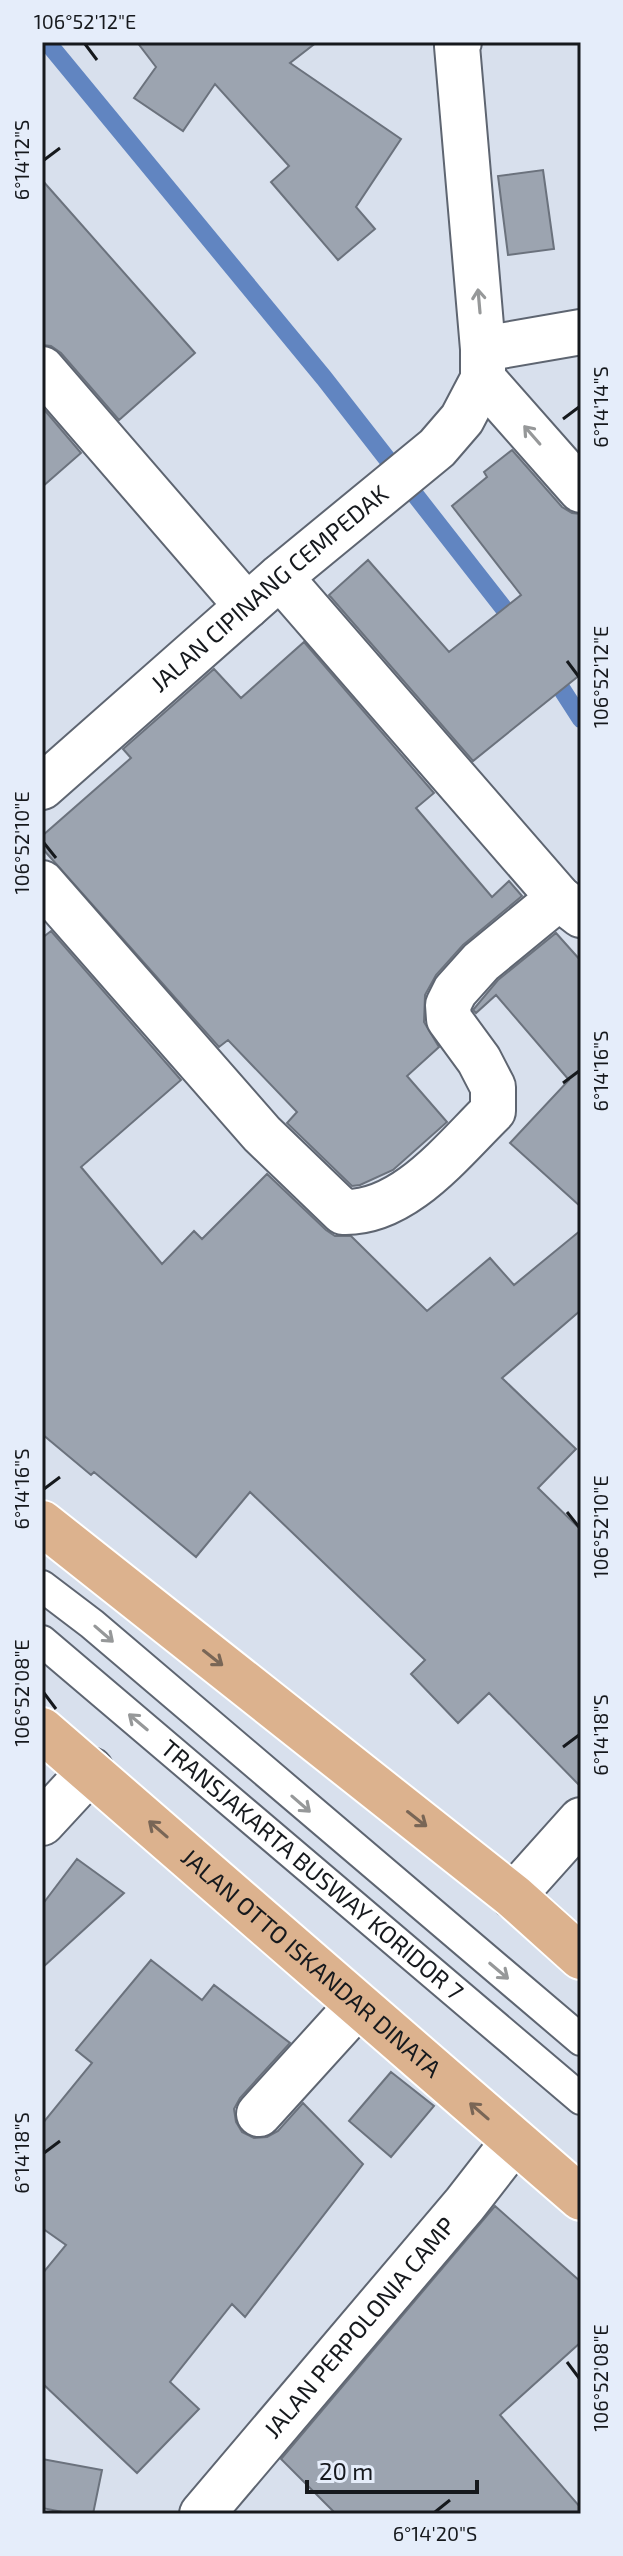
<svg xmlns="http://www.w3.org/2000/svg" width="623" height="2556" viewBox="0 0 623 2556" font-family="'Exo 2',sans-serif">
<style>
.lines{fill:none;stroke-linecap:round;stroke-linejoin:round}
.stream{stroke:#6185c1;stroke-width:18}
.building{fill:#9ca4b0;stroke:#6b727d;stroke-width:2}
.lane-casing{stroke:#5e6571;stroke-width:34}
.street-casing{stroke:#5e6571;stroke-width:48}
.secondary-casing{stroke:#5e6571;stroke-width:48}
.primary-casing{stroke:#fff;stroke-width:48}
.lane{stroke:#fff;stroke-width:30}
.street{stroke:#fff;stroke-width:44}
.secondary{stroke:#fff;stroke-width:44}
.primary{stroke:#dcb28e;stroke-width:44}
.oneway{stroke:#969899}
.oneway2{stroke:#796656}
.ticks{fill:none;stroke:#16191d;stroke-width:3}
.labels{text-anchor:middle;stroke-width:8;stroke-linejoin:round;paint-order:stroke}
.street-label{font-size:24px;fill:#16191d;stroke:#e5edfa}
.neatline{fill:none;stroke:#16191d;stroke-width:3}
.ticks-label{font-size:20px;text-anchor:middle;fill:#16191d}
</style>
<rect width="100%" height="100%" fill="#d8e0ed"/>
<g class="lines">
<path class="stream" d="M47,42L324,378L519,628
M550,671L581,719"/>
</g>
<path class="building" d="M137,42H317L290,63L401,139L356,207L375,229L338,260L271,182L289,166L215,84L183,131L134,98L156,67Z
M543,170L554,249L508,255L498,176Z
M42,180L195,353L119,420L61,353L51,346L42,345Z
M42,407L81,453L42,487Z
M512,450L562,507L572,513L581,514V674L473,761L329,595L368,560L449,652L521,595L452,506L487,477L484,472Z
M304,642L434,793L416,808L492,897L509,881L522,896L463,945L436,975L425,995L424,1022L439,1047L407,1076L447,1122L393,1170L360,1185L352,1186L287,1123L297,1112L228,1040L219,1047L42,848V836L131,758L123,749L214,669L241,698Z
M51,931L181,1080L81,1167L162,1264L194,1231L202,1239L267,1174L326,1230L335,1236H351L427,1311L490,1258L514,1285L581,1230V1310L502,1378L576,1449L538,1488L581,1530V1787L489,1693L458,1723L411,1674L425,1660L250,1492L196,1557L94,1472L91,1475L42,1434V938Z
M556,933L581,961V1207L510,1143L569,1080L496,995L476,1013L473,1010L498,980Z
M77,1859L124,1893L42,1968V1905Z
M151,1960L202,2000L214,1985L290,2043L240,2098L234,2109L236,2122L242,2132L254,2138L267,2137L278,2131L303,2103L363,2164L245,2317L232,2304L170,2382L199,2409L137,2473L42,2383V2274L66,2245L42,2228V2124L92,2063L76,2050Z
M391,2072L434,2106L391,2157L349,2121Z
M495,2206L581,2282V2342L500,2415L581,2508V2514H336L281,2459Z
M42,2459L102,2470L93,2514H73L42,2508Z"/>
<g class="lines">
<defs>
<g id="lane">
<path d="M42,1586L92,1624L581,2040"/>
<path id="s1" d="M42,1641L581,2099"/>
</g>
<g id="street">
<path d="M483,349L581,332"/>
<path d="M42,369L247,606"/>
<path d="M280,577L559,898L581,915"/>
<path d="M42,883L262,1134L343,1212C404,1214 452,1151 493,1111V1087L479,1060L449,1019L448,1005L455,991L481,962L559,898"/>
<path d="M42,1823L91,1770"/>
<path d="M513,1896L581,1820"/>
<path d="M259,2114L358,2005"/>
<path id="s2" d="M202,2514L465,2204L514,2141"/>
</g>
<g id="secondary">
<path d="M483,379L581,490"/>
<path id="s3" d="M42,787L280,577L437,448L462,419L483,379V349L457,46L459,42"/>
</g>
<g id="primary">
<path d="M42,1523L513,1896L581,1957"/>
<path id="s4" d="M42,1730L581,2198"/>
</g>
</defs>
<use href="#lane" class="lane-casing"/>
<use href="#street" class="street-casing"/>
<use href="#secondary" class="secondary-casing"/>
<use href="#primary" class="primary-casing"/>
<use href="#lane" class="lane"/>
<use href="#street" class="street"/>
<use href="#secondary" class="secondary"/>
<use href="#primary" class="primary"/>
</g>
<defs><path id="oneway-shaft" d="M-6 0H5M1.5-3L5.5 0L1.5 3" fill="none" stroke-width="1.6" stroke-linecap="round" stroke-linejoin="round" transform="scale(2)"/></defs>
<g class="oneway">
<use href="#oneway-shaft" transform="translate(479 301) rotate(-95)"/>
<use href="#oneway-shaft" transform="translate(532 435) rotate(-131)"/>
<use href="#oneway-shaft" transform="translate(104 1634) rotate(41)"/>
<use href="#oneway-shaft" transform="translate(138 1722) rotate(-140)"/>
<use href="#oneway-shaft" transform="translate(301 1804) rotate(41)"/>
<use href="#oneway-shaft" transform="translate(499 1971) rotate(40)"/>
</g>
<g class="oneway2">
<use href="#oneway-shaft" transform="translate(213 1658) rotate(38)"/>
<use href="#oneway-shaft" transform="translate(417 1819) rotate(38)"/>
<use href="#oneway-shaft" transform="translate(158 1829) rotate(-139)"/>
<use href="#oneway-shaft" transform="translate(479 2111) rotate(-139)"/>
</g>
<path class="ticks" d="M85,44L97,60M44,160L60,148M563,419L579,407M567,661L579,677M44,843L56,858M563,1083L579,1071M44,1489L60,1477M567,1512L579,1527M44,1693L56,1709M563,1747L579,1735M44,2153L60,2141M567,2362L579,2378M435,2512L450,2500"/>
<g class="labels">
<g class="street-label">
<text dy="8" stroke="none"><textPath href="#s3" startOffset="302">JALAN CIPINANG CEMPEDAK</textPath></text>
<text dy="8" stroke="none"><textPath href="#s1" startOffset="354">TRANSJAKARTA BUSWAY KORIDOR 7</textPath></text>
<text dy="8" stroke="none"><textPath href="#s4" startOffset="356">JALAN OTTO ISKANDAR DINATA</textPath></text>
<text dy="8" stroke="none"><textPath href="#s2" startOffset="244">JALAN PERPOLONIA CAMP</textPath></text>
</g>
</g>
<rect width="623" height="2556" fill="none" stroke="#e5edfa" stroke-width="88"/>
<path d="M307 2480v12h170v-12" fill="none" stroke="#16191d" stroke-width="4"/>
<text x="319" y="2480" font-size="24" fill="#16191d" stroke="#e5edfa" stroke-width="6" paint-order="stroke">20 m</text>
<rect x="44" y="44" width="535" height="2468" class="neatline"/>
<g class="ticks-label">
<text x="85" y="29">106°52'12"E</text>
<text transform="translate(22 160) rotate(-90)" y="7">6°14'12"S</text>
<text transform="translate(601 407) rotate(-90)" y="7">6°14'14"S</text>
<text transform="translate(601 677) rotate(-90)" y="7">106°52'12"E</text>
<text transform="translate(22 843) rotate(-90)" y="7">106°52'10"E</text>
<text transform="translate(601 1071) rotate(-90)" y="7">6°14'16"S</text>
<text transform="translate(22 1489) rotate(-90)" y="7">6°14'16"S</text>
<text transform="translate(601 1527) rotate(-90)" y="7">106°52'10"E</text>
<text transform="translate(22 1693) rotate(-90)" y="7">106°52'08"E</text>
<text transform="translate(601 1735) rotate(-90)" y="7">6°14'18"S</text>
<text transform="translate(22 2153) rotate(-90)" y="7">6°14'18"S</text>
<text transform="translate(601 2378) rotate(-90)" y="7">106°52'08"E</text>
<text x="435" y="2541">6°14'20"S</text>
</g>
</svg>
